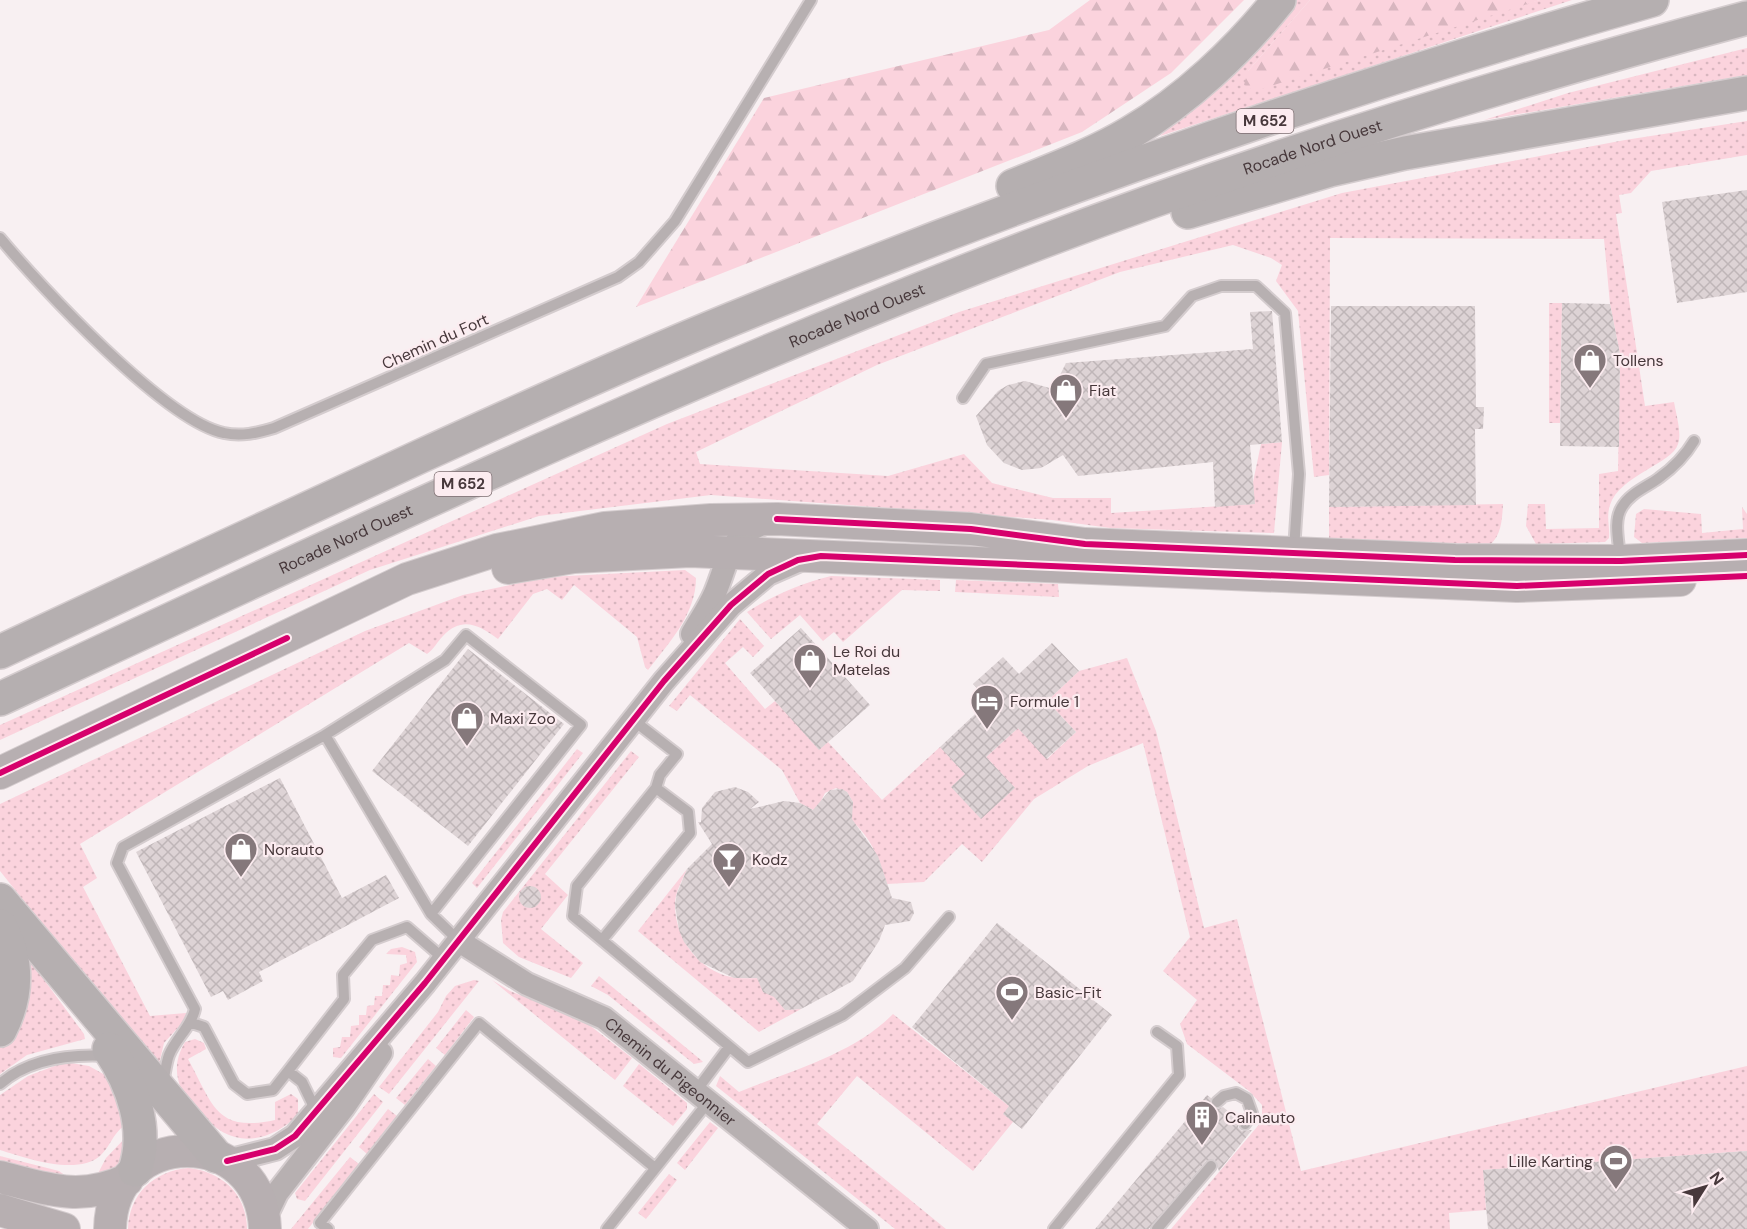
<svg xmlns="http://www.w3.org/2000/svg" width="1747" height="1229" viewBox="0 0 1747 1229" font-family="'DM Sans',sans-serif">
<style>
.grass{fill:url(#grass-dots)}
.forest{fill:url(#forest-firs)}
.building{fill:url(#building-cross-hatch)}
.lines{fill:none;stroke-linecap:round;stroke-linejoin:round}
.lane-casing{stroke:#d4ccce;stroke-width:14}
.street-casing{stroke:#d4ccce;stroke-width:26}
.secondary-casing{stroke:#d4ccce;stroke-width:34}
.highway-casing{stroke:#d4ccce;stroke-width:36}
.lane{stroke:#b7b0b1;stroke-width:10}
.street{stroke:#b7b0b1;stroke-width:22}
.secondary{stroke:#b7afb1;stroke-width:32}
.highway{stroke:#b5afb0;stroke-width:33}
.cycleway-casing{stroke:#fcecf0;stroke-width:10}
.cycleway{stroke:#d6006c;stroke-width:6}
.labels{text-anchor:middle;stroke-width:4.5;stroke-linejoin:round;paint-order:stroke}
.shield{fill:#fcecf0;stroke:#7d6e71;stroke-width:1.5}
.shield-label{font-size:15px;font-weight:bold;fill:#47383b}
.street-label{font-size:16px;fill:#47383b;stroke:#fcecf0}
.poi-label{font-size:16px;fill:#47383b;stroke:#fcecf0;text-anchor:start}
</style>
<defs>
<pattern id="grass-dots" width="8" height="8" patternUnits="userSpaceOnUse" patternTransform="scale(1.5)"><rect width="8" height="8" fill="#fbd3dd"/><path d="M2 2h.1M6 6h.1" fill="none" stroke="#d8b6bf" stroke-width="1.8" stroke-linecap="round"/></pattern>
<pattern id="forest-firs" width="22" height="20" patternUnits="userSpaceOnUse" patternTransform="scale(1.5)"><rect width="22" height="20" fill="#fbd3dd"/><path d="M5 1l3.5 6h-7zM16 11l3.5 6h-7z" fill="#d8b6bf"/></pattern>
<pattern id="building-cross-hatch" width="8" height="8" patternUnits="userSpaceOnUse" patternTransform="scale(1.5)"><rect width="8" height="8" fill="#ddd3d5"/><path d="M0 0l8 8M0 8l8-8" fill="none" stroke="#bfb6b8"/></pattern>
</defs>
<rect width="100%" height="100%" fill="#f8f0f2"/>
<path class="grass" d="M1297,0H1310L1248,71L1540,0H1572L1160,136L1231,73Z
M1747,48V75L1484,120L1568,93Z
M1747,121V155L1651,171L1631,193L1619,195L1622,213L1616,214L1645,406L1674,402C1676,414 1682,433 1678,444C1673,463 1619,476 1610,505C1606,516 1610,527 1609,538L1605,542L1536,544L1526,526L1528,504H1545L1546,529L1599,528V474L1618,471L1620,354L1610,304L1604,239L1330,238L1329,475L1314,477L1298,311L1276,281L1282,265L1271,258L1233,245L1120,272L877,365L696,452L700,464L888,476L964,454L992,483L1053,498H1111V513L1254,504L1253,482L1261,444L1282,442L1274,533L1110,528L1052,520L711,495L539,516L370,570L0,740V725L667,424L959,312L1342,193L1625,140Z
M1549,303H1562L1560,423H1549Z
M1503,504C1502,519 1502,534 1490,545L1329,538V507Z
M1742,507L1747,514V538L1642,543L1634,537L1636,514L1644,509L1701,514L1702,533L1743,529Z
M685,570L696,578C696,614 669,643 648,670L645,667L637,637L574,585L562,600L547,589L533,594L498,639C479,625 462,616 443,636C437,642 434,649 427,654L409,643L80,844L97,878L83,887L150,1016L186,1013L185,1020L164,1043L159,1064L155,1065L0,871V804L365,631L463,595L547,577Z
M831,576L940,580V591L902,590L843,642L834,632L823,641L800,615L771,639L747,612C774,595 799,584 831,576Z
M956,580L1058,584L1059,597L955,592Z
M740,619L764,646L753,657L743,647L725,663L765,709L775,701L819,749L828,742L882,800L940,747L965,774L1015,788L986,757L1018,728L1047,759L1076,732L1047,701L1079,671L1127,658L1156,731L1204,928L1237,919L1301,1171L1747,1066V1151L1484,1170L1486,1210L1449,1213L1450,1229H1171L1262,1121V1105L1249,1091L1187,1044L1180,1024L1197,1000L1163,971L1190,937L1143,743L1088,766L1034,799L982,862L962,844L924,882L887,884C879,859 870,833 847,818L853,802L847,792L836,788L825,793L820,803L823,815L800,803L782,770L690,695L677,711L669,706Z
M577,749L583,753L477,888L472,883Z
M631,751L639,757L545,874L568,895L541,929L583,963L571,978L519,957L503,943L501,920L503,912Z
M687,869C682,881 675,892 675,905C675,938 698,970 731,977C740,979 751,978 760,978L763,992L777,997L785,1010L801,1009L759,1032L638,931Z
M11,935L84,1034L85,1039L27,1055L0,1074V1047L13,1026Z
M402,947L415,952L417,962L341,1058L333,1057V1048L340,1047L342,1037H350L351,1026L359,1025V1015H366L367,1006L374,1005L375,996H382L383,985H390L391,975L399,976L400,965L407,963L406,955L386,954L391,949Z
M599,976L701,1060L703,1062L694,1064L608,995L591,986Z
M474,980L479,981L389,1094L379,1087L438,1012L446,996L455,986Z
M492,980L510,991L584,1021L632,1058L615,1080Z
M466,1010L474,1017L445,1055L436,1048Z
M893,1014L1009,1106L1013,1122L973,1171L857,1076L817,1124L946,1229H895L716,1086L720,1076L739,1092C790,1071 854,1054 893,1014Z
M195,1039L204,1043L206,1049L188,1059C213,1104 215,1133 275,1120V1102L291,1094L298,1099V1115C267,1145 228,1149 201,1112L191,1110C178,1085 170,1068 185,1042Z
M428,1059L436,1066L405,1105L396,1098Z
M65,1062L89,1066L114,1080L127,1124C113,1132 111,1146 100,1156C77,1176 25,1158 0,1150V1095L28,1076Z
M639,1064L687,1103V1109L673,1126L623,1086Z
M374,1094L383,1102L305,1201L297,1199L295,1193Z
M388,1109L397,1116L367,1154L359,1147Z
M710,1122L718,1128L685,1170L677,1163Z
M127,1136C120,1167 122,1170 93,1183L106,1158Z
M0,1156L59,1171L74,1182L0,1162Z
M350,1157L359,1164L308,1229H291Z
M188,1168C221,1171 247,1194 247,1229H128C129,1194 154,1171 188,1168Z
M669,1174L677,1180L646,1219L638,1213Z"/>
<path class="forest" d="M1090,0H1244L1171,73L1082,132L636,307L764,98L1049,30Z
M1310,0H1540L1255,91L1244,85L1248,71Z"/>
<path class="building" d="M1747,190V292L1677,303L1662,202Z
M1562,303L1610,304L1620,354L1619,447L1560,446Z
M1331,306H1475L1476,407H1484L1483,429H1475L1476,505L1329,507Z
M1272,311L1282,442L1250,445L1255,504L1215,507L1213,462L1078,476L1063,455L1041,468L1022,470L1004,463L987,445L976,416L998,391L1008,385L1025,381L1053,389L1066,363L1253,349L1250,312Z
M801,628L870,705L819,750L750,673Z
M1052,643L1079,671L1047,701L1076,732L1046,759L1018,728L986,757L1015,788L981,819L951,787L965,774L940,747L989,701L973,684L1003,657L1019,674Z
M468,649L564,724L468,846L372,771Z
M280,778L342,898L386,875L399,898L259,972L263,981L228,1000L223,991L211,997L136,852Z
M735,787L748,792L759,802L750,809L784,801L800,803L813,810L830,790L842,789L847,792L853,802L852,819L878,856L892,898L911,902L914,913L910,921L885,925L879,941L853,981L801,1009L785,1010L774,997L763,992L757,978H734L700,962L684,942L679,930L675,905L677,893L687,869L712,844L698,822H701L702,808L715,792Z
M519 897a11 11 0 1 1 22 0a11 11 0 1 1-22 0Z
M997,923L1112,1015L1022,1129L1003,1114L1009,1106L912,1027Z
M1207,1095L1211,1098L1212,1107L1218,1109L1223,1107L1239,1120L1238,1127L1242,1131L1252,1130L1219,1171L1215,1160L1206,1161L1149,1229H1095Z
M1747,1151V1229H1488L1483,1170Z"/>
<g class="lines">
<defs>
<path id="lane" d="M0,238C40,286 165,421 224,433C241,437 257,433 274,428L618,277L639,262L675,221L811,0
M963,398L986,364L1165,326L1192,296L1221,286H1256L1285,313L1299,474L1294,550
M1620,558C1619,542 1613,521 1622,507C1630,493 1647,487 1659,478C1673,468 1685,456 1694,441
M633,720L677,754L660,775L656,788L577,886L573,916L748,1062L843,1015L905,968L949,917
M431,914L325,735L445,660L466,635L581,725L431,914L459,941
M602,940L690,833L688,812L656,788
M192,1023L204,1027L234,1084L247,1094L273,1090L288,1071L302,1082L316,1111
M288,1071L344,999L343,975L372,940L407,927L444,959
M163,1083C165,1074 166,1063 169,1055C176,1038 191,1027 195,1009L117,863L123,847L325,735
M0,1084C30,1058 70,1054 107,1056
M696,1091L729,1047
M1217,1102L1224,1096L1236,1093L1247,1099L1252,1113L1245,1124
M328,1229L320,1223L479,1023L655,1168
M607,1229L709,1101
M1054,1229L1179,1075L1177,1046L1157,1032
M1157,1229L1211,1166"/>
<g id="street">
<path d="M692,634C700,620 709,607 715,593C730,558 727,535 768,522"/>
<path id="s1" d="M459,941L527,984L604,1018L867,1229"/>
<path d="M227,1161L275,1149L295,1136L425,983L664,681L731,605L768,574L802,559"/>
<path d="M265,1218L277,1193L344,1107L381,1053"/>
</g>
<path id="secondary" d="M508,568L574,557L690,551L1517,586L1680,580
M0,773L407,579L497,550L605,528L711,520L777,519L971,529L1085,544L1455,560L1621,561L1747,555
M0,1177C47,1189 80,1202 127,1180
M0,1210L64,1229
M110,1229C112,1126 261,1124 265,1229"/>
<g id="highway">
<path d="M1013,186C1052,170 1093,155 1130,133C1186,100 1238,51 1279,0"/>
<path d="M1188,212L1330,170L1405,153L1747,93"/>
<path d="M0,652C140,586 280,521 421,456C524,409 627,362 732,319C1032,196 1340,88 1652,0"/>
<path id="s2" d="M0,699C339,541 678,381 1028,247C1263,157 1504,83 1747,18"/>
<path d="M0,900L216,1156"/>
<path d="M0,926C18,960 18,995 0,1030"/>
<path d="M109,1049C132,1083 149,1129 135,1170"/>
</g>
</defs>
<use href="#lane" class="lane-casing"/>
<use href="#street" class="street-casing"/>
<use href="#secondary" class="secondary-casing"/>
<use href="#highway" class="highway-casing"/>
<use href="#lane" class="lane"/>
<use href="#street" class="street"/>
<use href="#secondary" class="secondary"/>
<use href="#highway" class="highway"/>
<defs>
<path id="cycleway" d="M777,519L971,529L1085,544L1455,560L1621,561L1747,555
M0,773L287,638
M227,1161L275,1149L295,1136L425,983L664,681L731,605L768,574L798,560L821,556L1517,586L1747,576"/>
</defs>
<use href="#cycleway" class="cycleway-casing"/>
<use href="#cycleway" class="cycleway"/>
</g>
<defs>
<symbol id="shop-pin" viewBox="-11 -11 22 30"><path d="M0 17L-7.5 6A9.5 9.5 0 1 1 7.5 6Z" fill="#85787b" stroke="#fcecf0"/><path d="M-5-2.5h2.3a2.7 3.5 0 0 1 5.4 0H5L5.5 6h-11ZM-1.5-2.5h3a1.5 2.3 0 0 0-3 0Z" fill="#fff"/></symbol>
<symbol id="hotel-pin" viewBox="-11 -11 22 30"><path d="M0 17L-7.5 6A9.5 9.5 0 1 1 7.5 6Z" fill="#85787b" stroke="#fcecf0"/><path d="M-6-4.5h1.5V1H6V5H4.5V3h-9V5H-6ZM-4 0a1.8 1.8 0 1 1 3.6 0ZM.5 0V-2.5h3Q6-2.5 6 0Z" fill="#fff"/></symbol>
<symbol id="bar-pin" viewBox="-11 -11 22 30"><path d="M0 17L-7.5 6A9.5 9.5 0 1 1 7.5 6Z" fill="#85787b" stroke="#fcecf0"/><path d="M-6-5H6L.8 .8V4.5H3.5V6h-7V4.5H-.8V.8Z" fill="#fff"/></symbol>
<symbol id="stadium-pin" viewBox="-11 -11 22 30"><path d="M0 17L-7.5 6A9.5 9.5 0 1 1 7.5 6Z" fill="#85787b" stroke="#fcecf0"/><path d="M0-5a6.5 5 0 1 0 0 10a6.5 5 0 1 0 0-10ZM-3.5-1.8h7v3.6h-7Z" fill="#fff"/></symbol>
<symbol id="building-pin" viewBox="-11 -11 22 30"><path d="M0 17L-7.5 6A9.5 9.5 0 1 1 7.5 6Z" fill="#85787b" stroke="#fcecf0"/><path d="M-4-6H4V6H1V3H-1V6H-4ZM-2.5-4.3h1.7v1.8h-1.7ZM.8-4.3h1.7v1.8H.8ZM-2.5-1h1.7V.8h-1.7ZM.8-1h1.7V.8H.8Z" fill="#fff"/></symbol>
</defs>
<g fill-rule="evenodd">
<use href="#shop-pin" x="1571" y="341" width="38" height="52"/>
<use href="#shop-pin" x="1047" y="371" width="38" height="52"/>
<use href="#shop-pin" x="791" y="641" width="38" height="52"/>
<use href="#hotel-pin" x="968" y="682" width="38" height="52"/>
<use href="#shop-pin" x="448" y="699" width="38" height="52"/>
<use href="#shop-pin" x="222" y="830" width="38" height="52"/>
<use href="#bar-pin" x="710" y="840" width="38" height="52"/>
<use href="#stadium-pin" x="993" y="973" width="38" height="52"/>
<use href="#building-pin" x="1183" y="1098" width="38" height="52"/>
<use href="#stadium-pin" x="1597" y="1142" width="38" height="52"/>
</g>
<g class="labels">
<g class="shield">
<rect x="1236.5" y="109" width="57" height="24" rx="4.5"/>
<rect x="434.5" y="472" width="57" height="24" rx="4.5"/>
</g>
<g class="shield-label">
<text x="1265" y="126">M 652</text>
<text x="463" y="489">M 652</text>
</g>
<g class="street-label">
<text dy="6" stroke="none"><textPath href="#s2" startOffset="1425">Rocade Nord Ouest</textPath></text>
<text dy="6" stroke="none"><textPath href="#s2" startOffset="939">Rocade Nord Ouest</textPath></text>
<text transform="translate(435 341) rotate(-24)" y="6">Chemin du Fort</text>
<text dy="6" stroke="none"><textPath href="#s2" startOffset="381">Rocade Nord Ouest</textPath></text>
<text dy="6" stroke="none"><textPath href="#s1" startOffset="250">Chemin du Pigeonnier</textPath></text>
</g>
<g class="poi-label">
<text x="1613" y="366">Tollens</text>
<text x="1089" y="396">Fiat</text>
<text x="833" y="657">Le Roi du<tspan x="833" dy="18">Matelas</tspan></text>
<text x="1010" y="707">Formule 1</text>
<text x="490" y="724">Maxi Zoo</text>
<text x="264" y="855">Norauto</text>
<text x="752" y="865">Kodz</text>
<text x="1035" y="998">Basic-Fit</text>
<text x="1225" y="1123">Calinauto</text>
<text x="1593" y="1167" text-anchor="end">Lille Karting</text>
</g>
</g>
<g transform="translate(1705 1187) rotate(53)" stroke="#fcecf0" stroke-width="4.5" paint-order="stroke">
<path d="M0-4.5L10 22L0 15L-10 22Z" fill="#47383b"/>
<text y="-9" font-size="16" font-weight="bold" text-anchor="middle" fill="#47383b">N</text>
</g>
</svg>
